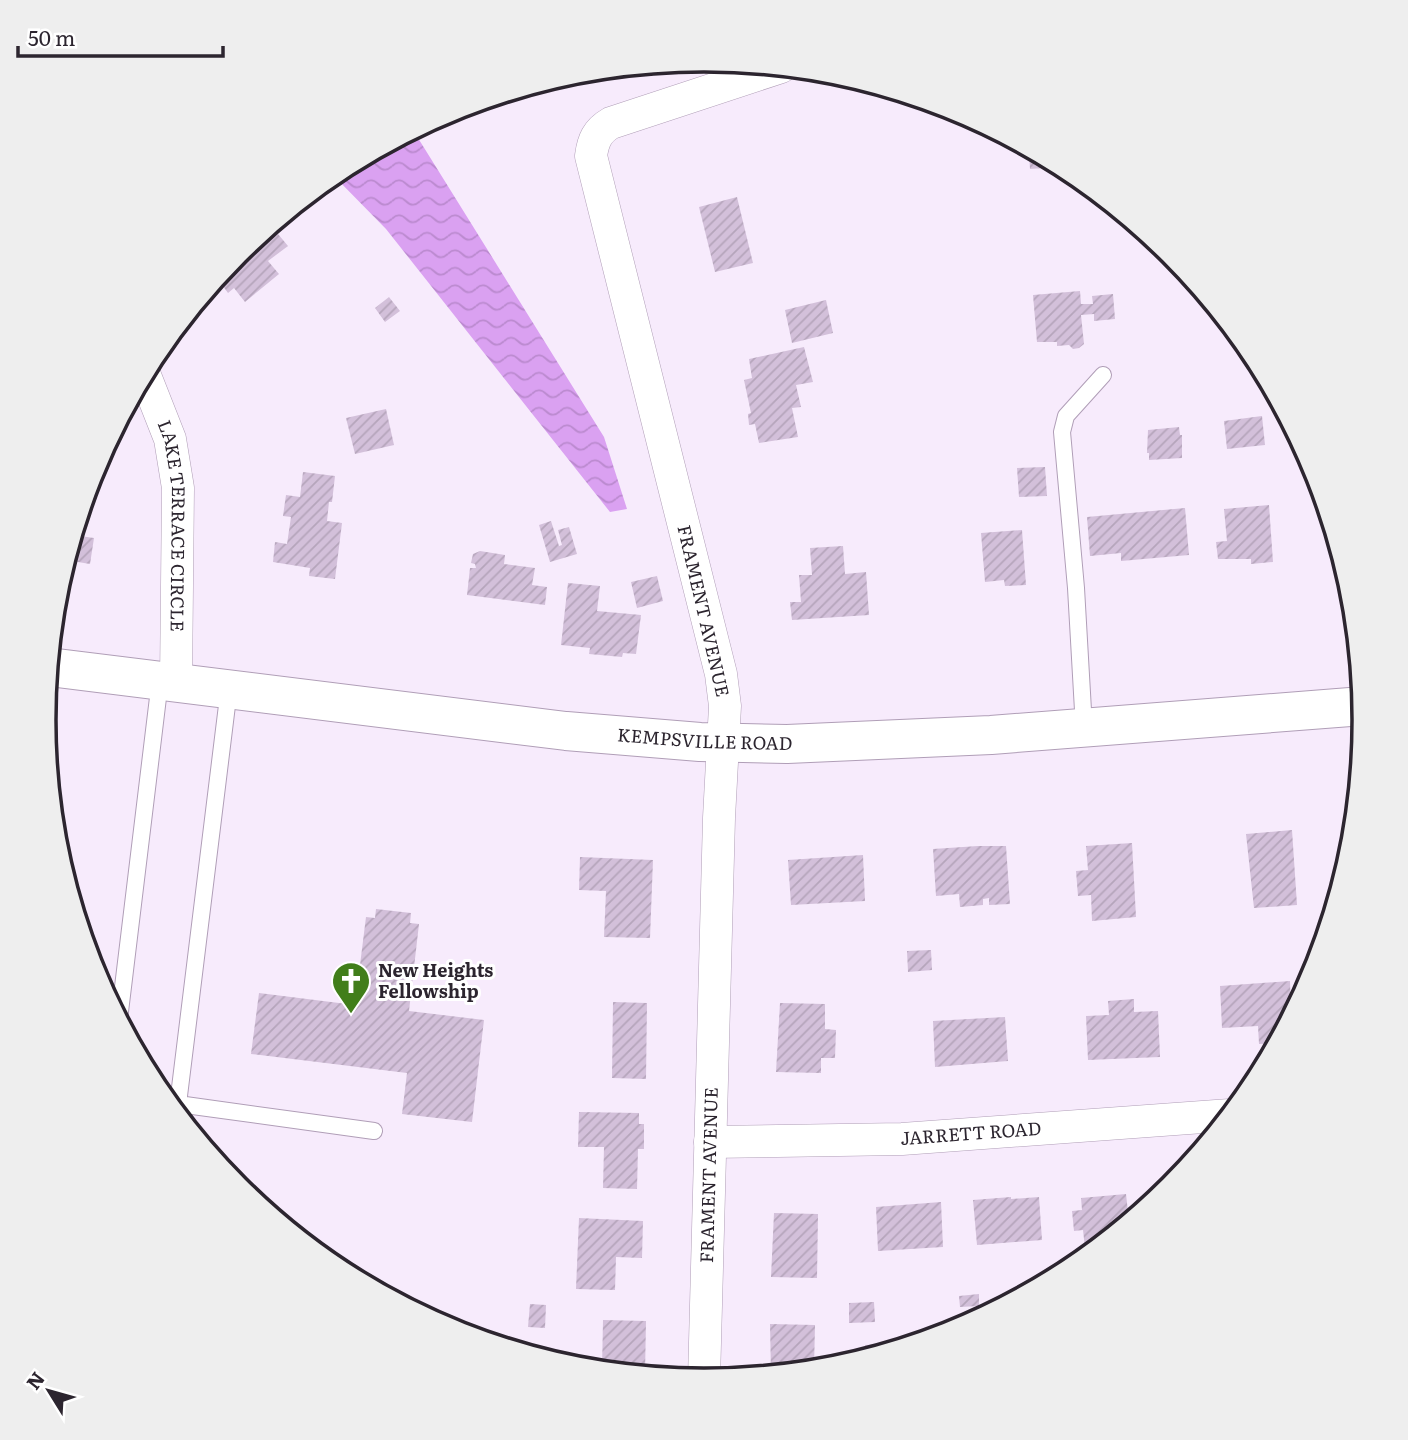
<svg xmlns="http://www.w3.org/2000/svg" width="1408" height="1440" viewBox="0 0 1408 1440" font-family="Literata,serif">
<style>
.water{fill:url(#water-waves)}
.building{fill:url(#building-hatch)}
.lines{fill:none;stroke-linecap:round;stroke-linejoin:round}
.lane-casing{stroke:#b09eb7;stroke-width:18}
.street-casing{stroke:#b09eb7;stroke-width:33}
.secondary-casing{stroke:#b09eb7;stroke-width:40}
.lane{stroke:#fff;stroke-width:16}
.street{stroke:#fff;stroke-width:32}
.secondary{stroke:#fff;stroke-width:38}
.labels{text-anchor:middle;stroke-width:6;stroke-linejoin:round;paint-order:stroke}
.street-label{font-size:18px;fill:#2c252f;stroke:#fff}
.poi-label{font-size:18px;font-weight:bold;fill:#2c252f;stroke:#fff;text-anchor:start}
.rim{fill:none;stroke:#2c252f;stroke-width:3.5}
</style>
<defs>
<pattern id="water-waves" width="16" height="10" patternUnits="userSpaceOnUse" patternTransform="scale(1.75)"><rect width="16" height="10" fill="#daa1f1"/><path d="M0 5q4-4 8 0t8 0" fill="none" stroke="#bb8acf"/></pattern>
<pattern id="building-hatch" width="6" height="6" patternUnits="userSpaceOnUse" patternTransform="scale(1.75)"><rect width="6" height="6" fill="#d3c0da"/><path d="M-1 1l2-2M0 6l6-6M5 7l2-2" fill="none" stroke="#b5a5bb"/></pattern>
</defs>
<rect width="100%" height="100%" fill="#f7ebfc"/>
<path class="water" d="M413,130L604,437L627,509L610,512L386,229L333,175Z"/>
<path class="building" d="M1024,146L1056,163L1057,167L1030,169L1029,154H1025Z
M737,197L753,263L715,272L699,207Z
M270,226L273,228L288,246L268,261L279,274L245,302L234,288L228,293L217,278L237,253Z
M1080,291L1081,304H1093L1092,296L1113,294L1115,319L1094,321V314L1081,315L1084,344L1079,348L1073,349L1069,345L1057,346V342H1037L1033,295Z
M389,297L400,311L385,322L375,308Z
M826,300L833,333L792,343L785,310Z
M804,347L813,382L796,385L801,407L792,408L798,437L759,443L755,424L749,425L748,414L751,413L744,380L752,378L749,359Z
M386,409L394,445L355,454L346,418Z
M1262,416L1265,445L1227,449L1224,421Z
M1179,427L1180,435H1182V458L1149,460V453H1147L1148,430Z
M1045,467L1047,496L1019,497L1017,468Z
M303,472L335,476L332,502H329L327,521L342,523L335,579L309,576L310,568L273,562L275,542L287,544L291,517L283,516L286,495L300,497Z
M1269,505L1273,562L1251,564V559H1218L1216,542L1227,541L1224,509Z
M1185,508L1189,555L1121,561V553L1090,556L1087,517Z
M551,521L559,546L562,545L558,530L569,527L577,554L550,562L539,525Z
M1022,530L1026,585L1005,586L1004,580L985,582L981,533Z
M73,535L94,538L90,564L72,561V567L64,566Z
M843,546L845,574L866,572L869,615L792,620L790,602H801L799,575H812L810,548Z
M480,551L505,555L504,564L535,568L532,585L547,587L545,605L467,595L470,568H476L475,564L471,563L473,554Z
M657,576L663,601L637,608L631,582Z
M568,583L600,586L597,611L641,615L636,654L623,653L622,657L589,654L590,648L561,645Z
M1292,830L1297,905L1254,908L1246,834Z
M1132,843L1136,917L1092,921L1091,895L1078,896L1076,871L1088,870L1086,846Z
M978,846H1006L1010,904L989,905V898L983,899V905L960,907L959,894L936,896L933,849Z
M863,855L865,901L791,905L788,860Z
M580,857L653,860L650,938L604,937L606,891L579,890Z
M376,909L411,913L410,923L419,924L409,1011L484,1020L472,1122L402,1114L407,1073L251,1054L259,993L355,1005L366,917L375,918Z
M931,950L932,970L908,972L907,951Z
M1290,981L1291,1015L1276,1043L1259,1044L1258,1026L1222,1028L1220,986Z
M1134,999V1012L1158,1011L1160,1057L1088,1060L1086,1016L1109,1015L1108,1001Z
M613,1002L647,1003L646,1079L612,1078Z
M780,1003L825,1004V1029L836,1030L835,1058H821V1073L776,1072Z
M1005,1017L1008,1061L935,1067L933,1021Z
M579,1112L639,1113V1124H644V1149H638L637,1189L603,1188L604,1147H578Z
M1126,1194L1129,1221L1086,1257L1083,1230L1074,1231L1072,1211L1082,1210L1081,1198Z
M1011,1197V1199L1039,1197L1042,1240L977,1245L973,1200Z
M941,1202L943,1247L878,1251L876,1207Z
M774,1213L818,1214L817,1278L771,1277Z
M579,1218L643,1221L642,1258L616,1257L615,1290L576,1289Z
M979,1294V1306L960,1307L959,1296Z
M874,1302L875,1322L849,1323V1303Z
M530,1304L546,1305L545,1328L528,1327Z
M603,1320L646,1321L645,1374L602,1370Z
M770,1324L815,1325L814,1369L771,1374Z
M478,1337L506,1338V1346L478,1338Z
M910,1343V1344L866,1358L865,1345Z"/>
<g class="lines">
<defs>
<path id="lane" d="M1084,728L1076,588L1062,432L1066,416L1103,375
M119,1020L160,681
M178,1104L374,1131
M171,1106L178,1104L229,689"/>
<g id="street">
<path id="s1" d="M144,373L170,439L178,488L176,683"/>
<path id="s2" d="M710,1142L902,1139L1230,1115"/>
<path id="s3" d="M704,1380L719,818L725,706L721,674L591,156C593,141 597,131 611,123L781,67"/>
</g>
<g id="secondary">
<path id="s4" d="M49,667L566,731L700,742L787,744L991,735L1363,706"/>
</g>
</defs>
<use href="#lane" class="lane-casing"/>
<use href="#street" class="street-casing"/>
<use href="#secondary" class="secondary-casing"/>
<use href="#lane" class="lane"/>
<use href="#street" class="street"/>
<use href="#secondary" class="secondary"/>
</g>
<defs>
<symbol id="church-pin" viewBox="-11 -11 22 30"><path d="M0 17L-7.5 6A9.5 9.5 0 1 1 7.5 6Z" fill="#417e1a" stroke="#fff"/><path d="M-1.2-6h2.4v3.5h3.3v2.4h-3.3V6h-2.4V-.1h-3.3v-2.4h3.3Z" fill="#fff"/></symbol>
</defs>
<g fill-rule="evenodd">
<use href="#church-pin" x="329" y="959" width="44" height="60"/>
</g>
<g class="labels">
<g class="street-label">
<text dy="6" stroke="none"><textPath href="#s1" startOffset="158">LAKE TERRACE CIRCLE</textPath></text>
<text transform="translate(703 611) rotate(77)" y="6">FRAMENT AVENUE</text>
<text dy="6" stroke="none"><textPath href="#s4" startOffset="660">KEMPSVILLE ROAD</textPath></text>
<text dy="6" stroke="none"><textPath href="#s2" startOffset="261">JARRETT ROAD</textPath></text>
<text dy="6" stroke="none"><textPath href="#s3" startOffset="205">FRAMENT AVENUE</textPath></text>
</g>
<g class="poi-label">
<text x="378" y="977">New Heights<tspan x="378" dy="21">Fellowship</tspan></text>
</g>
</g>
<path d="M0 0H1408V1440H0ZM56 720a648 648 0 1 1 1296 0a648 648 0 1 1-1296 0Z" fill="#eee" fill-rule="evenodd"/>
<path class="rim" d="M56 720a648 648 0 1 1 1296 0a648 648 0 1 1-1296 0Z"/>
<g transform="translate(49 1391) rotate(307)" stroke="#ffffff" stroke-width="5" paint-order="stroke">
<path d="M0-5L12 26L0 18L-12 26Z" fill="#2c252f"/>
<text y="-10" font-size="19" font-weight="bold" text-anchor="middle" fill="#2c252f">N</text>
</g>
<path d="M18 46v10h205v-10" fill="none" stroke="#2c252f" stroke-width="3.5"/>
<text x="28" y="46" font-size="21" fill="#2c252f" stroke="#ffffff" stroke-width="5" paint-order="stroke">50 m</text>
</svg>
